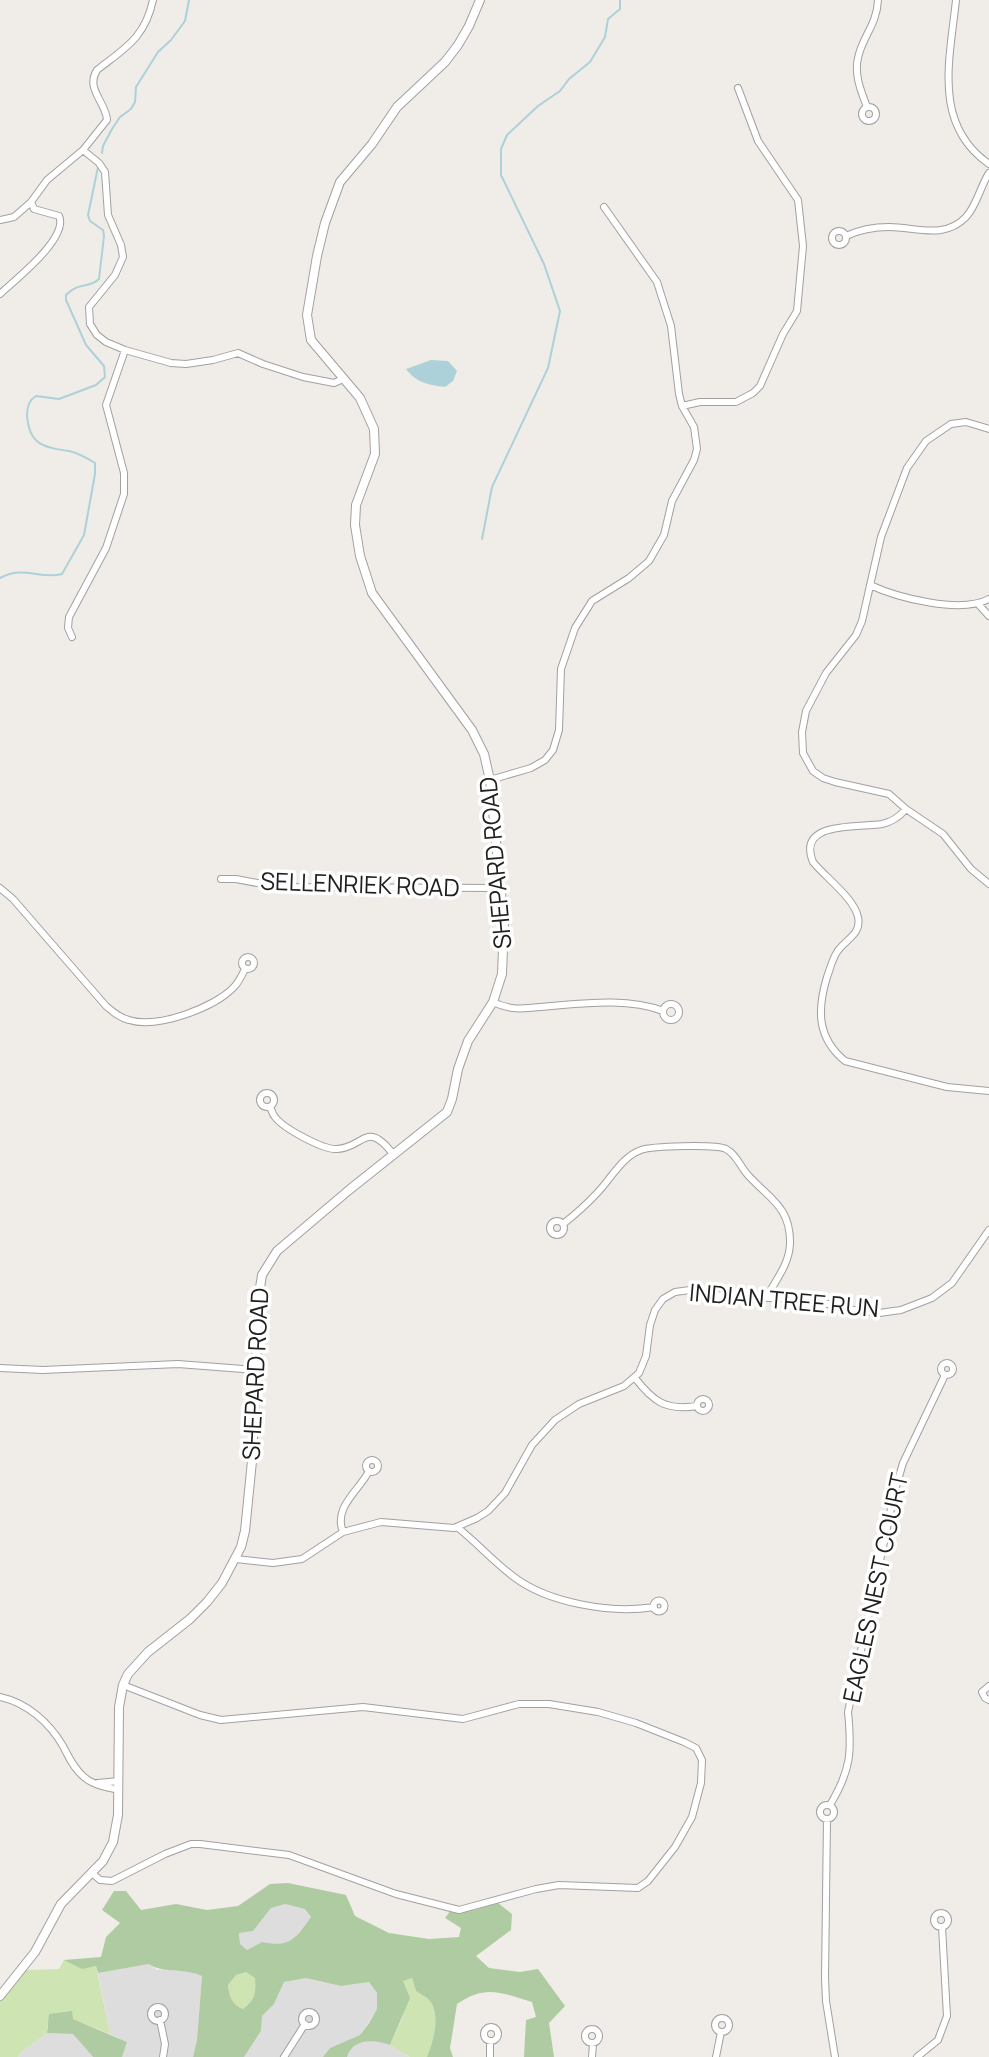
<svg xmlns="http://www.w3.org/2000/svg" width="989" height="2057" viewBox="0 0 989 2057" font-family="Manrope,sans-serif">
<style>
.residential{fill:#dedddd}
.grass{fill:#cee4b3}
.forest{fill:#afcba1;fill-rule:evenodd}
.water{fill:#add1d8}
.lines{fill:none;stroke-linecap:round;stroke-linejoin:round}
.stream{stroke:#add1d8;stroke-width:2}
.minor-casing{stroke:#a1a1a1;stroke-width:8}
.tertiary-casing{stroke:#a1a1a1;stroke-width:10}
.minor{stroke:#fff;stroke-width:6}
.tertiary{stroke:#fff;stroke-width:8}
.labels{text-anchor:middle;stroke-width:7;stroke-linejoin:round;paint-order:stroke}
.street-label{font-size:24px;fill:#202020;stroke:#fff}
</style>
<rect width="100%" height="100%" fill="#f0ece8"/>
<path class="residential" d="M285,1904L306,1909L311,1918L291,1941L279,1946L262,1942L247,1950L240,1944L239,1933L253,1931L271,1908Z
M149,1964L157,1970H188L202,1976L197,2040L193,2057H122L127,2042L110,2034L98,1973Z
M306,1978L341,1986L369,1982L377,1993V2009L360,2035L330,2048L323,2057H244L261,2031L262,2016L274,2004L284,1982Z
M47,2033L73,2034L93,2057H18L19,2054Z
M377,2040L390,2045L410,2057H347L348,2051L358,2043Z"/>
<path class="grass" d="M64,1960L82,1968L96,1966L110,2034L73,2019L47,2025V2033L19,2054L18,2057H0V2001L25,1970L59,1969Z
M246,1972L255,1978C256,1993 255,2000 243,2009C232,2005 229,1996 228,1985L236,1975Z
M412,1978L416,1991C420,1994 427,1997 430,2001C441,2016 433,2042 427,2057H410L390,2045L403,2016V1980Z"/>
<path class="forest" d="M288,1883L346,1895L355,1916L389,1933L429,1939L459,1937L461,1928L445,1918L451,1910H474L498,1903L512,1914L511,1930L476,1956L489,1968L520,1972L538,1969L565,2006L549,2023L554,2057H524L526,2020L536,2017L532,2002C501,1993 486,1984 457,2004L450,2048L453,2057H427C433,2042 441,2016 430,2001C427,1997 420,1994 416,1991L412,1978L403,1981L410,1998L390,2045C375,2039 352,2038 347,2057H323L330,2048L360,2035L369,2023L377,2009V1993L369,1982L341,1986L306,1978L284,1982L274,2004L262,2016L261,2031L244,2057H193L197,2040L202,1976C182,1967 163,1974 149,1964L98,1973L96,1966L82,1969L64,1960L101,1957L106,1937L120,1923L102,1910L114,1891H126L141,1910L176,1904L207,1910L238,1906L270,1884ZM285,1904L305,1909L311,1917C295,1939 290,1948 262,1942L247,1950L240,1944L239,1933L253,1931L271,1908ZM246,1972L255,1978C256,1993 255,2000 243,2009C232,2005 229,1996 228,1985L236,1975Z
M72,2011L73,2019L127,2042L122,2057H93L73,2034L47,2033L49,2014Z"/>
<path class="water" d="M431,360L448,361L457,371L453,381L445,387C428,385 417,383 406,369Z"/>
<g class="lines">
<path class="stream" d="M102,153L103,146L112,129L120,117L131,109L135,102L136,87L158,52L171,40L185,21L189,0
M482,539L492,487L548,368L560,311L544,264L501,175V149L507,135L538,106L560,91L569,79L590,62L605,37L608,19L620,9V0
M0,578C24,565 40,580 62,574L84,535L95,474V463C87,458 78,453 69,451C43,447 29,445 27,415C27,406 29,400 36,396L59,399L96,385L105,377L104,366L86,345L66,300V295C80,281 89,289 99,279L104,236L103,230L90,221L88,215L98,167"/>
<defs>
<path id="minor" d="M153,0C145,38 125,48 97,70C85,89 106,102 107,120L83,150L99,163L105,172L108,215L121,245L123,257L115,275L89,307L90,324L97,335L106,342L125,350L171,363L186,364L213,360L238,353L263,364L303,377L334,383L343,379
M956,0C950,59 932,124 989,164
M867,107C861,91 854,75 858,58C862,37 877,25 878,0
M862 114a7 7 0 1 1 14 0a7 7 0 1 1-14 0Z
M0,220L14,217L31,202
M832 238a7 7 0 1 1 14 0a7 7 0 1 1-14 0Z
M846,236C859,230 874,227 889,227C916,227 944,240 966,217C977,205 980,187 989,173
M0,294C15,280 69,238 59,216L34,209L31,202L47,180L83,150
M682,406L700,402H736L753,393L760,386L783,334L797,311L803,246L798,200L758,141L738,88
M989,429L966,422L951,424L926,441L907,468L881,537L862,621L856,635L826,673L806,711L802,732L803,753L813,771L823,778L835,782L889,794L906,809L943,834L971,869L989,884
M870,585C898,598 961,614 989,599
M979,605L989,616
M72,637L68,628L69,617L106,548L124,494V473L106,405L125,350
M490,780L531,768L545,760L553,750L559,730L561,669L575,628L592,601L629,578L649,561L664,535L672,501L694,460L697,449L694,427L682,406L679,394L671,326L657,282L604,207
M906,809C900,816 892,822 882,824C860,828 796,820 813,862C825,877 854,898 858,917C862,935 844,940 837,952C832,960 830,969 827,977C817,1010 817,1038 845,1061L947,1087L989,1091
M221,879H236L278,887L500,888
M0,888L13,899L106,1006C113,1012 120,1018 129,1020C157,1029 214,1008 234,987C239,982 242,975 245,969
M242 963a6 6 0 1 1 12 0a6 6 0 1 1-12 0Z
M493,1002C513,1012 528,1008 551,1006C587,1003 629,998 663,1011
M663 1012a8 8 0 1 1 16 0a8 8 0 1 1-16 0Z
M260 1100a7 7 0 1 1 14 0a7 7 0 1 1-14 0Z
M270,1107C272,1110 272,1114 275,1117C283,1128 323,1150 337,1149C364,1148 366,1119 393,1154
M550 1228a7 7 0 1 1 14 0a7 7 0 1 1-14 0Z
M563,1224C576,1214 588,1203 599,1191C611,1178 623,1156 641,1150C652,1146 716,1144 726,1149C736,1154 740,1166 747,1174C768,1198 791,1206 790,1244C789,1265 776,1279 767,1297
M941 1369a6 6 0 1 1 12 0a6 6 0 1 1-12 0Z
M0,1368L43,1370L178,1364L256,1370
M635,1378C653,1401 665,1411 697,1406
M697 1405a6 6 0 1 1 12 0a6 6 0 1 1-12 0Z
M366 1466a6 6 0 1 1 12 0a6 6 0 1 1-12 0Z
M457,1527C477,1543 494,1562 514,1577C548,1603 612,1614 654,1607
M343,1532C333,1507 359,1491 369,1471
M236,1559L273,1563L302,1559L343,1532L381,1522L454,1528L477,1518L488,1511L505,1493L532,1445L555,1420L579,1404L624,1386L639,1373L646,1356L650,1325L655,1310L663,1299L675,1292L690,1290L728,1297L806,1299L854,1310L879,1313L901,1310L932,1298L952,1283L989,1230
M653.5 1606a5.5 5.5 0 1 1 11 0a5.5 5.5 0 1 1-11 0Z
M989,1686L982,1692L985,1698L989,1700
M0,1697C27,1703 49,1722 63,1746C68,1756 74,1769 84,1777C93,1785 106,1787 119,1790
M98,1783L119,1781
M820 1812a7 7 0 1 1 14 0a7 7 0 1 1-14 0Z
M830,1805C851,1770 852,1752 848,1712L895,1490L903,1463L945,1375
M827,1819L825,1978L826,2001L835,2057
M92,1873L100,1880L112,1881L165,1854L191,1844H200L289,1855L396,1894L459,1910L536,1889L559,1885L638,1888L648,1881L675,1847L692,1817L701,1783L702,1760L696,1748L684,1742L636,1723L598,1712L549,1704H519L463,1719L363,1707L221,1720L200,1715L123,1685
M934 1920a7 7 0 1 1 14 0a7 7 0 1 1-14 0Z
M151 2014a7 7 0 1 1 14 0a7 7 0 1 1-14 0Z
M302 2019a7 7 0 1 1 14 0a7 7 0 1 1-14 0Z
M715 2025a7 7 0 1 1 14 0a7 7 0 1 1-14 0Z
M160,2020L165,2044L163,2057
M484 2034a7 7 0 1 1 14 0a7 7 0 1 1-14 0Z
M585 2036a7 7 0 1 1 14 0a7 7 0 1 1-14 0Z
M284,2057L305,2024
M490,2057V2041
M592,2057L593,2044
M716,2057L721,2032
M917,2057L938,2040L947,2016L942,1927"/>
<path id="tertiary" d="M0,1996L35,1952L61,1904L103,1861L113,1842L118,1815L119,1707L123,1685L128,1674L148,1652L190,1619L207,1602L222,1583L241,1547L245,1531L252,1461L259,1294L262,1275L277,1251L349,1190L447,1112L452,1099L458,1069L468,1041L493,1002L502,974L504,924L490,780L484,754L472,730L372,593L360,556L355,525L356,505L375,454L374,429L360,398L311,340L307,315L317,256L325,223L340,182L372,144L397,107L445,62L458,45L469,26L480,0"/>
</defs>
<use href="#minor" class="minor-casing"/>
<use href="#tertiary" class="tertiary-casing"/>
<use href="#minor" class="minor"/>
<use href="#tertiary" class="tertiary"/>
</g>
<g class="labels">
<g class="street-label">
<text transform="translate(496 863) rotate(-95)" y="8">SHEPARD ROAD</text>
<text transform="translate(360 885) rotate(2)" y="8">SELLENRIEK ROAD</text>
<text transform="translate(784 1301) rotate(5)" y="8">INDIAN TREE RUN</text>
<text transform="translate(256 1374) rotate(-87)" y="8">SHEPARD ROAD</text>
<text transform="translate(876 1588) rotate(-78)" y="8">EAGLES NEST COURT</text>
</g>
</g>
</svg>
